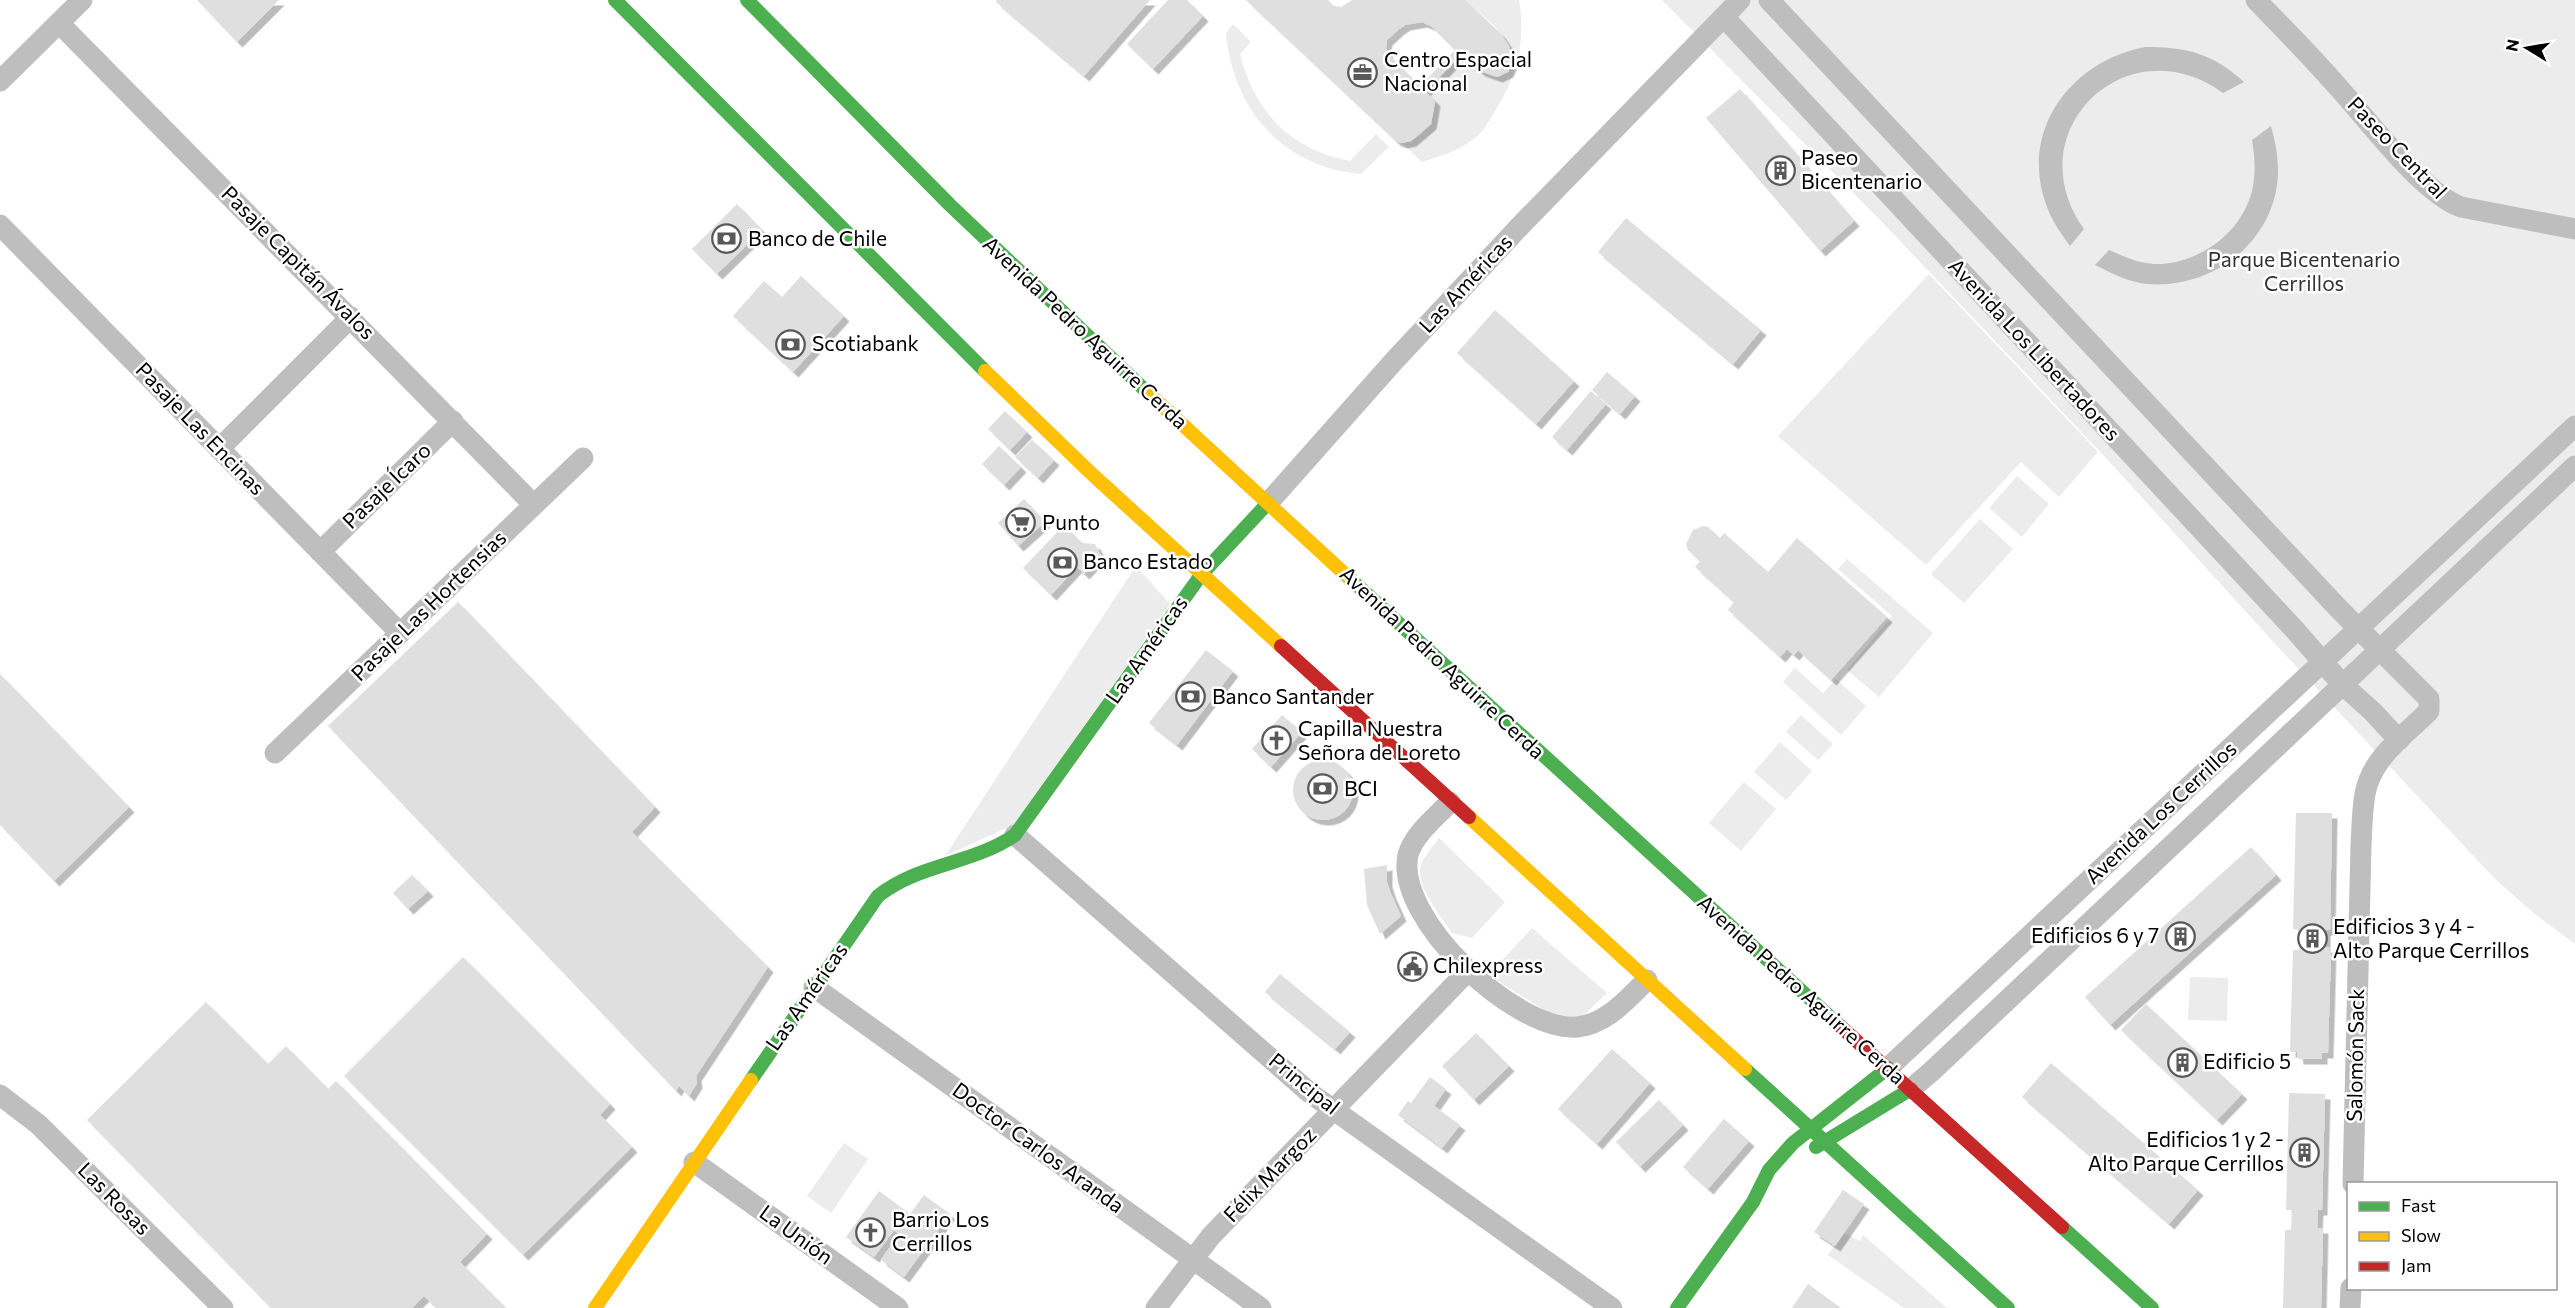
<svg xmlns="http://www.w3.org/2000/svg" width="2575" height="1308" viewBox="0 0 2575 1308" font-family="Commissioner,sans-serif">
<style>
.green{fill:#ececec}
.water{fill:#bfbfbf}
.building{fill:#dfdfdf;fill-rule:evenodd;filter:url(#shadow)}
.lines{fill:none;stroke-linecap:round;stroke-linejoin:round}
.street{stroke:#bebebe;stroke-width:21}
.fast{stroke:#4caf50;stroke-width:14}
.slow{stroke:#ffc107;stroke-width:14}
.jam{stroke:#c62828;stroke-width:14}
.labels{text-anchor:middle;stroke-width:5;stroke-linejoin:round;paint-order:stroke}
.poi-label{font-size:21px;fill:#000;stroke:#fff;text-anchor:start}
.street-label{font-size:21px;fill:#000;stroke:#fff}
.park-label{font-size:21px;fill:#333;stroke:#fff}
</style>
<defs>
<filter id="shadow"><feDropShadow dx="5.5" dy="5.5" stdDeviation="0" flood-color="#0004"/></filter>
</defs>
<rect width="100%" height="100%" fill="#fff"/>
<path class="green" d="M1465,0H1519C1526,41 1517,76 1495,111C1490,119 1484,131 1476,137C1461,150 1441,156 1422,162L1402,143C1423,139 1435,123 1435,101L1425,91L1460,55L1480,71L1497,77L1508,72C1523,42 1484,18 1465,0Z
M1662,0H2575V944L2536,915L2495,879L2279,648L2106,458L1884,224Z
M1233,24L1251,42L1240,54C1255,113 1290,149 1350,161L1376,134L1389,147L1361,174C1283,167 1233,110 1226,33Z
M1929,274L2098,452L2059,497L2021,462L1926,565L1778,436Z
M2017,476L2049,504L2022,537L1989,508Z
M1980,519L2013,549L1964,603L1931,574Z
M1847,559L1933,633L1879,697L1847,670L1892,616L1838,569Z
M1136,566L1170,604L1015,824L945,856Z
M1795,668L1823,693L1836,679L1866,706L1841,735L1783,682Z
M1801,715L1833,744L1818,760L1786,732Z
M1780,742L1812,771L1786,800L1754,772Z
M1744,782L1776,809L1741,851L1709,823Z
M1439,838L1505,902L1472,938L1452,933C1443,920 1418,887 1420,871C1421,858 1432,848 1439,838Z
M1532,928L1607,993L1583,1016L1559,1019L1496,980L1495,968Z
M2190,977L2228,978L2227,1021L2188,1020Z
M844,1143L868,1159L831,1213L807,1196Z
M1844,1233L1860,1241L1863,1235L1947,1308H1904L1828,1255Z"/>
<path class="water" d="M2145,47C2187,47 2212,53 2244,82L2223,93C2126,23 2015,133 2084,229L2070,246C2061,233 2052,221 2047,207C2018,131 2071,61 2145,47Z
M2271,126C2276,145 2280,164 2277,185C2268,248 2208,289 2147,284C2128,282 2111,273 2095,265L2109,250C2126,258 2144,265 2162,264C2203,261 2242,231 2252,191C2256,174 2255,157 2252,140Z"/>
<path class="building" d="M197,0H279L237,42Z
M997,0H1150L1084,76L996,2Z
M1168,0H1187L1203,16L1153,69L1127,44Z
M1246,0H1328L1334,6L1341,7L1352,0H1465L1500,33L1509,46L1513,60L1508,72L1497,77L1480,71L1460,55L1425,91L1435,101L1431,124L1411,141L1402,143L1396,141ZM1422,22L1431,26L1455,50L1420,86L1388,54L1386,47L1387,40L1399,29L1405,25Z
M1740,89L1854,221L1820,251L1706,118Z
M737,204L762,230L717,274L692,249Z
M1626,218L1761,330L1733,364L1598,252Z
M801,276L844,316L793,372L733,316L764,281L782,297Z
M1495,310L1574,381L1536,424L1457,353Z
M1607,372L1635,396L1620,414L1592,390Z
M1591,391L1606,404L1567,450L1552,437Z
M1005,411L1027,432L1010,450L988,429Z
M1032,440L1054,460L1038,478L1015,457Z
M999,446L1021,467L1004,485L982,464Z
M1024,499L1045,522L1018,546L998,523Z
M1064,525L1082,543L1095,544L1101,556L1084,574L1077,567L1051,595L1023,568Z
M1703,526L1708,527L1720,538L1724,533L1768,572L1797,538L1887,617L1831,680L1798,650L1794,655L1787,649L1780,657L1728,610L1734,602L1695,567L1700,561L1688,550L1686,544L1693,530Z
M458,602L655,807L632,832L768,967L696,1076L697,1083L689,1096L679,1086L676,1091L328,726Z
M1206,650L1233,671L1177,745L1149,723Z
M0,674L129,807L54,881L0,825Z
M1282,715L1302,732L1271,767L1252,749Z
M1293 790a30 30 0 1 1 60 0a30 30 0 1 1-60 0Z
M2296,813H2332L2330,930H2325V947L2331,948L2328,1053H2322V1059H2298L2297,1052H2290L2293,950H2299V930L2293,929Z
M2251,847L2276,875L2110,1025L2085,997Z
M1387,865V882L1391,894L1401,916L1380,934L1367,905L1364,869Z
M412,875L428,891L408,909L393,893Z
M463,957L610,1104L600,1115L632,1147L523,1255L344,1076Z
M1280,974L1350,1032L1335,1049L1265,992Z
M206,1002L268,1064L286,1046L328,1089L336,1081L487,1234L460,1262L506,1308H436L424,1296L412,1308H271L87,1120Z
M2146,1004L2242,1094L2217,1120L2121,1030Z
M1476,1033L1509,1066L1474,1100L1442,1066Z
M1612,1049L1650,1083L1597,1144L1558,1109Z
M2051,1063L2198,1190L2169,1224L2022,1097Z
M1430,1077L1446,1089L1434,1106L1460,1125L1442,1148L1398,1115L1408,1101L1411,1103Z
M2289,1093L2325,1094L2322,1210H2318L2317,1228H2323L2321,1308H2283L2285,1230H2291L2292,1210H2286Z
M1659,1100L1683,1125L1640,1167L1616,1142Z
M1724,1119L1749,1141L1708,1189L1683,1167Z
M1843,1190L1864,1204L1835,1246L1814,1232Z
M879,1191L910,1214L924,1195L950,1214L904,1277L881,1260L899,1234L894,1230L874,1257L846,1237Z
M1808,1284L1841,1308H1792Z"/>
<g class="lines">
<path class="street" d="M1769,0L2338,608L2429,699V711C2405,735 2371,758 2365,794C2362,810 2362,828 2361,845L2353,1184
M2256,0C2284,29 2312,57 2338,87C2369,121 2421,192 2461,207L2575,229
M1724,17L2295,630L2342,684L2373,712L2399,740
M59,23L534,505
M0,81L82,0
M0,225L400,633
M219,449L351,317
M1268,503L1394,361L1522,224L1740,0
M320,552L453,421
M275,753L583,458
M1450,802C1436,817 1413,835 1408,855C1394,918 1516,1032 1577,1027C1607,1024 1627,999 1647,980
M1015,835L1310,1093L1612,1308
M814,987L1261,1308
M1888,1068L2575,426
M1911,1089L1932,1071L2575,466
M0,1095L38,1124L223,1308
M694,1162L898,1308
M1156,1308L1211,1236L1468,971
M2350,1308L2351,1288"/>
<path class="fast" d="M615,0L985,371
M747,0L950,205L1146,391
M1347,576L1840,1026
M1745,1069L2008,1308
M751,1080L878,896C920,863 971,865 1015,835L1201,575L1268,503
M1816,1147L1911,1089
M2062,1227L2152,1308
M1677,1308L1753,1202L1769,1170L1793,1143L1888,1068"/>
<path class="slow" d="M985,371L1094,476L1281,646
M1146,391L1347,576
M1469,817L1745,1069
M595,1308L751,1080"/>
<path class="jam" d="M1281,646L1469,817
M1840,1026L2062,1227"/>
</g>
<defs>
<symbol id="office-ring" viewBox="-11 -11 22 22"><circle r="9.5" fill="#fff" stroke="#595959" stroke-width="1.5"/><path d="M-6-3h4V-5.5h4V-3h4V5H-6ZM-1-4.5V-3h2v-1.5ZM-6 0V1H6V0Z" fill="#595959"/></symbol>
<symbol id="building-ring" viewBox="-11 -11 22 22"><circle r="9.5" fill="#fff" stroke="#595959" stroke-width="1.5"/><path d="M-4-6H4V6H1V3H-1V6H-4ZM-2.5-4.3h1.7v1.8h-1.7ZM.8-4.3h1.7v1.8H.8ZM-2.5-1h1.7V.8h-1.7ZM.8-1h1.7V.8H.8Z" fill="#595959"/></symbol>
<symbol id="bank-ring" viewBox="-11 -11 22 22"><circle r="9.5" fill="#fff" stroke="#595959" stroke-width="1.5"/><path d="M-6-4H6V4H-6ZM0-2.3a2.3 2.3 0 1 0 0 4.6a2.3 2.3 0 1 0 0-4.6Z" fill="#595959"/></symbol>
<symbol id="supermarket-ring" viewBox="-11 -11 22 22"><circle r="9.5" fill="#fff" stroke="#595959" stroke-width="1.5"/><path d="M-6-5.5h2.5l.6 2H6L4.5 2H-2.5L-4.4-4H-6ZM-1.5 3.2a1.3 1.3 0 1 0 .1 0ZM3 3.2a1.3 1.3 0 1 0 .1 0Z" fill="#595959"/></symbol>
<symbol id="church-ring" viewBox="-11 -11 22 22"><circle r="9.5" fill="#fff" stroke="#595959" stroke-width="1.5"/><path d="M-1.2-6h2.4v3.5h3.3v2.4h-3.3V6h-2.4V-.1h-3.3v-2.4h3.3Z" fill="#595959"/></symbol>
<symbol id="civic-ring" viewBox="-11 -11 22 22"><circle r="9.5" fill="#fff" stroke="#595959" stroke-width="1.5"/><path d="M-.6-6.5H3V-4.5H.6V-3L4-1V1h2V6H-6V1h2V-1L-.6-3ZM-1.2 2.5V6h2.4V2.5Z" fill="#595959"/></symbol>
</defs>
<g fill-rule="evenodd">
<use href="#office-ring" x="1346" y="56" width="33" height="33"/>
<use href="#building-ring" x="1764" y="154" width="33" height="33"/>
<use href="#bank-ring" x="710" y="222" width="33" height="33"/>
<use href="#bank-ring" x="774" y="328" width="33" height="33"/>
<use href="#supermarket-ring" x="1004" y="506" width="33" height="33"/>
<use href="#bank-ring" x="1046" y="546" width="33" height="33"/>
<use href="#bank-ring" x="1174" y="680" width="33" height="33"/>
<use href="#church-ring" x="1260" y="724" width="33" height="33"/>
<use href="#bank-ring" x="1306" y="772" width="33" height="33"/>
<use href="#building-ring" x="2164" y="920" width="33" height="33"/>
<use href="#building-ring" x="2296" y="922" width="33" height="33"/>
<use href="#civic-ring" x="1396" y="950" width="33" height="33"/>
<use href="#building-ring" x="2166" y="1046" width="33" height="33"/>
<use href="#building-ring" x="2288" y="1136" width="33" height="33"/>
<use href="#church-ring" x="854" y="1216" width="33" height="33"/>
</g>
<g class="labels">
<g class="poi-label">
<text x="1384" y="67">Centro Espacial<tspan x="1384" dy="24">Nacional</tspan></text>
<text x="1801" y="165">Paseo<tspan x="1801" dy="24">Bicentenario</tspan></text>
<text x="748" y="246">Banco de Chile</text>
<text x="812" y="351">Scotiabank</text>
<text x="1042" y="530">Punto</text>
<text x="1083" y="569">Banco Estado</text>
<text x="1212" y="704">Banco Santander</text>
<text x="1298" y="736">Capilla Nuestra<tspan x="1298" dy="24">Señora de Loreto</tspan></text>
<text x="1344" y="796">BCI</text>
<text x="2333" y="934">Edificios 3 y 4 -<tspan x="2333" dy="24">Alto Parque Cerrillos</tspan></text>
<text x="2159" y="943" text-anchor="end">Edificios 6 y 7</text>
<text x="1433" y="973">Chilexpress</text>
<text x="2203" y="1069">Edificio 5</text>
<text x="2284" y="1147" text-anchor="end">Edificios 1 y 2 -<tspan x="2284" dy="24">Alto Parque Cerrillos</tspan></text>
<text x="892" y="1227">Barrio Los<tspan x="892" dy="24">Cerrillos</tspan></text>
</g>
<g class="street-label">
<text transform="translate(2397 148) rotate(46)" y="7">Paseo Central</text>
<text transform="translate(298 263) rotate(45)" y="7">Pasaje Capitán Ávalos</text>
<text transform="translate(1466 284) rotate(-47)" y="7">Las Américas</text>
<text transform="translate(1085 333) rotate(43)" y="7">Avenida Pedro Aguirre Cerda</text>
<text transform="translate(2034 350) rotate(47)" y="7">Avenida Los Libertadores</text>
<text transform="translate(200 429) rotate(46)" y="7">Pasaje Las Encinas</text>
<text transform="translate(387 486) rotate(-44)" y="7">Pasaje Ícaro</text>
<text transform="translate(429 606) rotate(-44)" y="7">Pasaje Las Hortensias</text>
<text transform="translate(1147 650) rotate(-55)" y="7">Las Américas</text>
<text transform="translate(1442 663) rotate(43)" y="7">Avenida Pedro Aguirre Cerda</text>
<text transform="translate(2161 813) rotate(-43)" y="7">Avenida Los Cerrillos</text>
<text transform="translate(1801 990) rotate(42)" y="7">Avenida Pedro Aguirre Cerda</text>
<text transform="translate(807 997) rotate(-55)" y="7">Las Américas</text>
<text transform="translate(2356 1055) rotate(-89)" y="7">Salomón Sack</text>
<text transform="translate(1304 1084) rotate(39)" y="7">Principal</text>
<text transform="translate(1038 1148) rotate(36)" y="7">Doctor Carlos Aranda</text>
<text transform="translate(1270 1175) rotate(-46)" y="7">Félix Margoz</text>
<text transform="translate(114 1199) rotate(45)" y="7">Las Rosas</text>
<text transform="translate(796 1235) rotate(36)" y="7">La Unión</text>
</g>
<g class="park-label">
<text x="2304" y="267">Parque Bicentenario<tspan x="2304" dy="24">Cerrillos</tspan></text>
</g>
</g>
<rect x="2347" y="1182" width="210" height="108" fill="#ffffff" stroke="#999999" stroke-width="1.5"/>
<rect x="2359" y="1202" width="30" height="9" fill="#4caf50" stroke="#999999" stroke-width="1.5"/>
<text x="2401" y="1212" font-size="18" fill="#000000">Fast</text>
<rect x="2359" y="1232" width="30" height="9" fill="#ffc107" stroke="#999999" stroke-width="1.5"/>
<text x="2401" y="1242" font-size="18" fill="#000000">Slow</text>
<rect x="2359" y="1262" width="30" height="9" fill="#c62828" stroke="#999999" stroke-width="1.5"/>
<text x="2401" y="1272" font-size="18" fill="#000000">Jam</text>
<g transform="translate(2527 48) rotate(281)" stroke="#ffffff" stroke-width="4.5" paint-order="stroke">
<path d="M0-4.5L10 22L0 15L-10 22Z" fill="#000000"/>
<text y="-9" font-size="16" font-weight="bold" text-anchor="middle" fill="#000000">N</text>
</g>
</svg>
